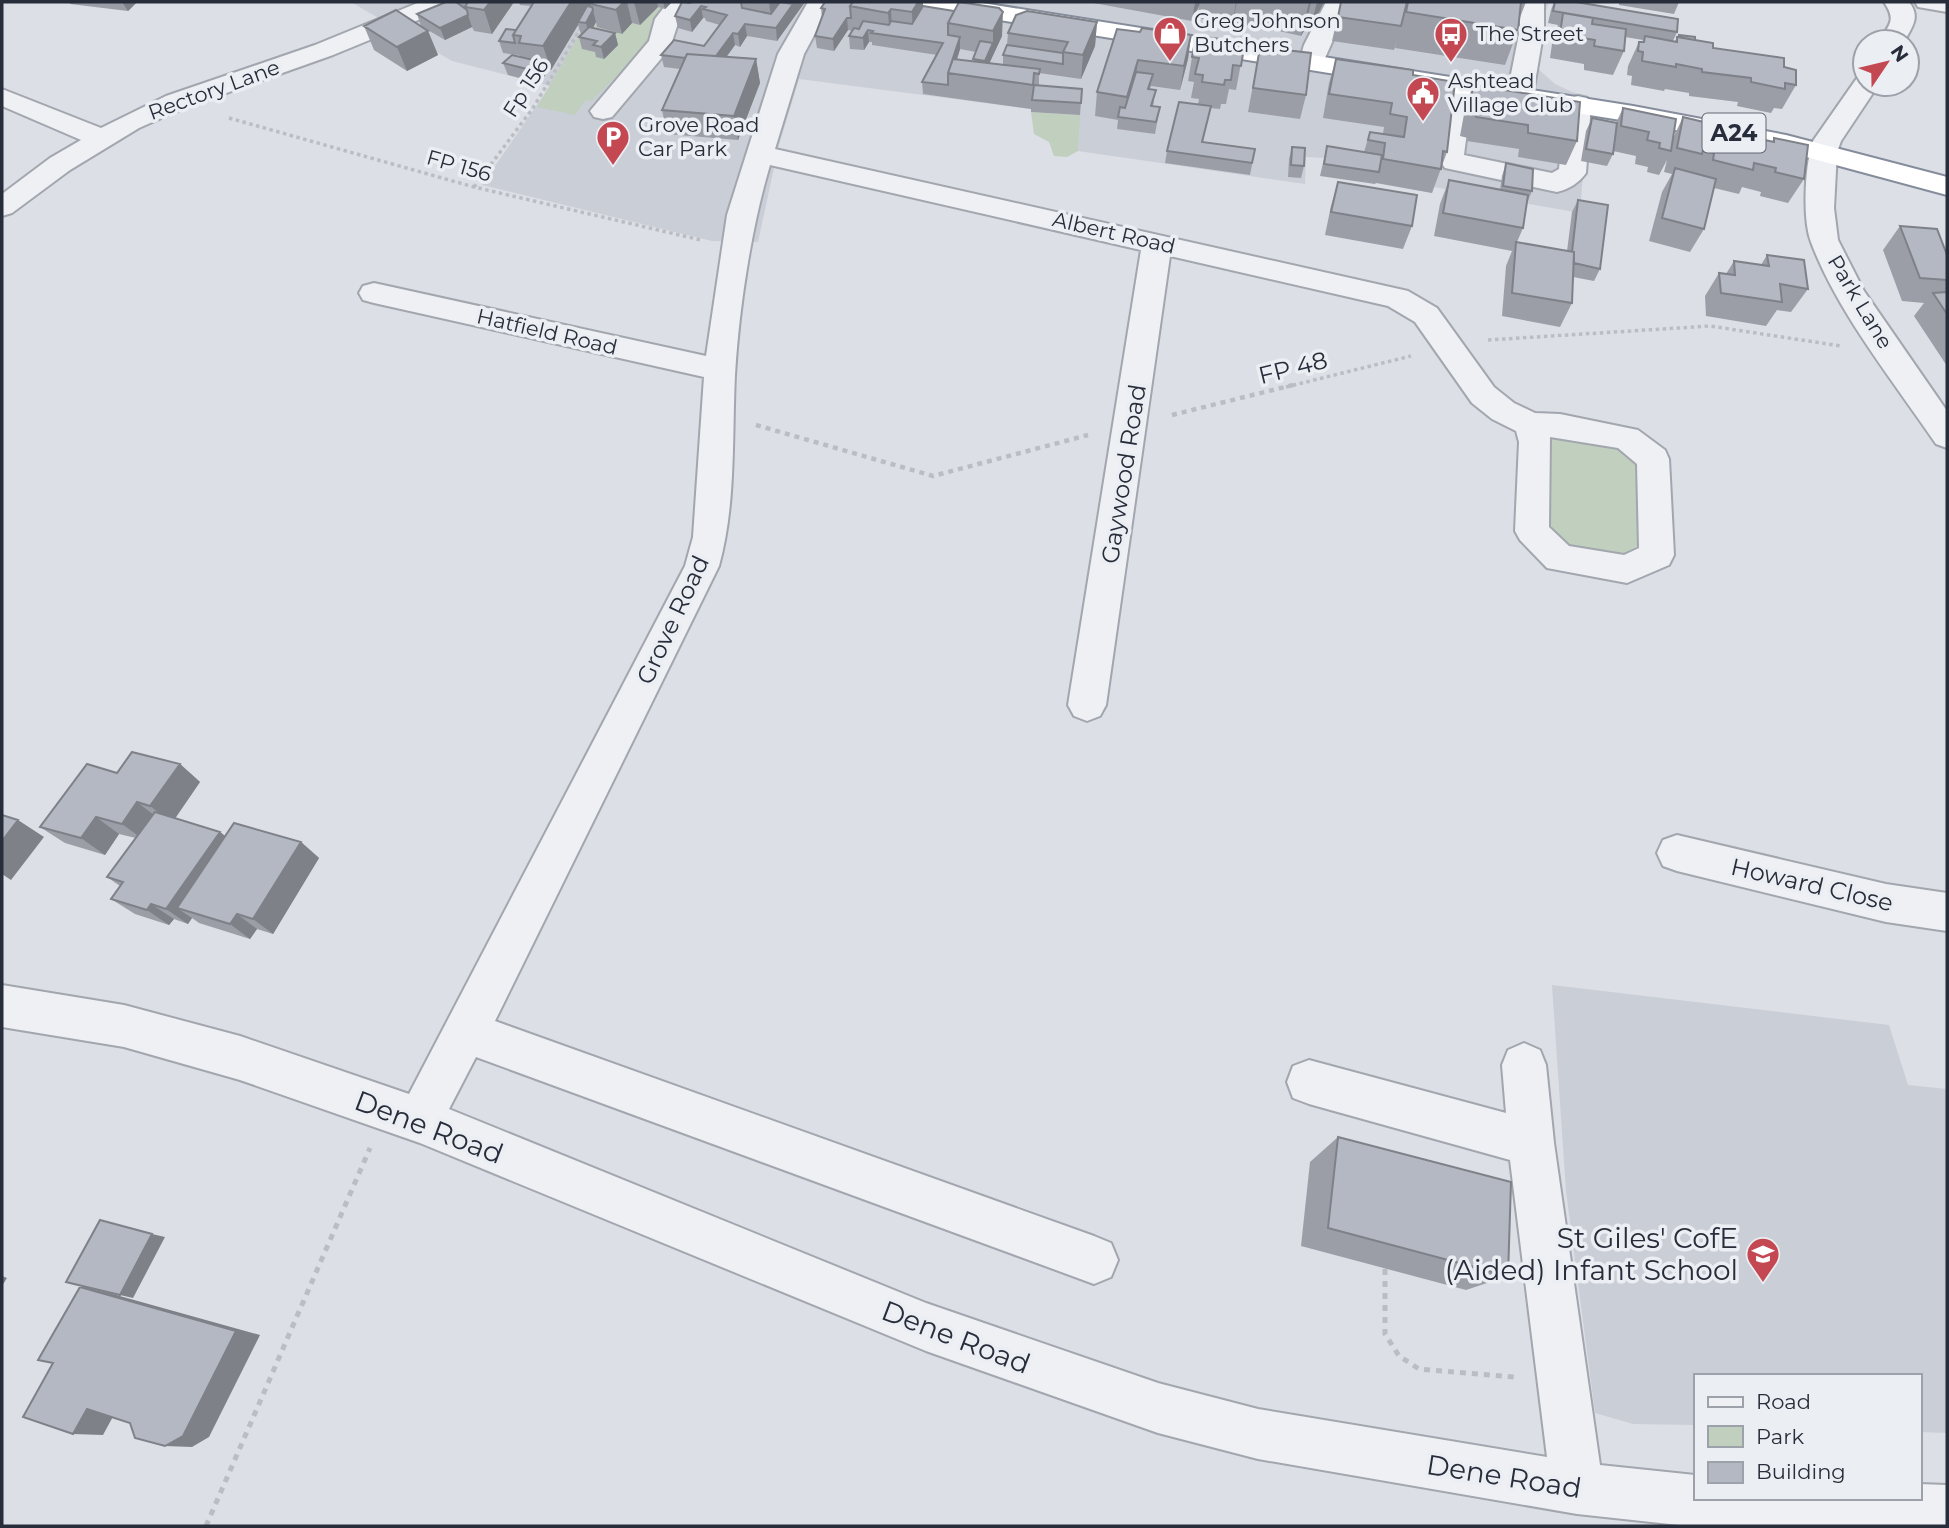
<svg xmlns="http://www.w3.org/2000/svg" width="1949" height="1528" viewBox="0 0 1949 1528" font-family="Montserrat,sans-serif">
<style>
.built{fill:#caced6}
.green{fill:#c1cfbe}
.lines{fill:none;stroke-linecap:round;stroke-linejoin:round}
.minor-casing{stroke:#a2a6ae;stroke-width:4}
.highway-casing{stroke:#858c9b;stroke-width:4}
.path-far2{stroke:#bbbdc4;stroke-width:3.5;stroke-dasharray:3.5 3.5;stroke-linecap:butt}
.path-far1{stroke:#bbbdc4;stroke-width:4.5;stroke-dasharray:5 5;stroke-linecap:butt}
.path{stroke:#bbbdc4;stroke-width:5;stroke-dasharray:6 6;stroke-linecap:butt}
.minor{fill:#eff0f4;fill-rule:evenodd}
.highway{fill:#fff;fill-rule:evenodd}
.wall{fill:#9b9ea7;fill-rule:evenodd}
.shaded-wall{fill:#7e8188}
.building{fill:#b4b8c2;stroke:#7e8188;stroke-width:2}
.labels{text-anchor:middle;stroke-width:7;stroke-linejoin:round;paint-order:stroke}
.far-poi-label{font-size:21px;fill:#272d3a;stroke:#ebeef3;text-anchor:start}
.far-street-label{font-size:21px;fill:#272d3a;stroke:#ebeef3}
.shield{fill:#ebeef3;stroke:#626772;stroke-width:2}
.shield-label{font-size:23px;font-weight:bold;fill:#272d3a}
.street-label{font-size:24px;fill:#272d3a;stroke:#ebeef3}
.near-street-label{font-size:28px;fill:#272d3a;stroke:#ebeef3}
.near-poi-label{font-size:28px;fill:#272d3a;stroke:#ebeef3;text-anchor:end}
</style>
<rect width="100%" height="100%" fill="#dcdfe5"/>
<path class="built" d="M351,2H1549L1542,22L1537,68L1555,84L1572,92L1589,96L1580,213L1434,187L1432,193L1376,182L1324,158L1306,157L1305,184L1078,151L1079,115L1031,112V109L799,79L779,145L758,242L712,241L482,185L550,86L452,61Z
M1552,985L1889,1025L1908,1085L1947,1089V1433L1919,1432V1376H1695V1425L1633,1424L1595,1413L1566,1191Z"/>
<path class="green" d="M658,7L665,9L652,40L592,101L586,100L575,115L537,107L593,12L640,25Z
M1031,112L1080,115L1078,151L1067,157L1054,156L1049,142L1034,134Z
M1556,433L1616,444L1638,462L1639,545L1614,559L1569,549L1546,525L1548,438Z"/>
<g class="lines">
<defs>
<path id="minor" d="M420,2H453L450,7L333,55L184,108L139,128L70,170L12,213L2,216V194L50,158L81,140L2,106V89L101,128L166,96L315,45Z
M668,2H693L679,20L670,48L612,117L603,119L594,117L590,111L649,41L655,19Z
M808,2H832L804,54L775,149L1408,291L1437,308L1494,387L1514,403L1535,413L1560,414L1638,430L1665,450L1669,459L1674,555L1669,565L1627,583L1547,568L1520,540L1515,531L1519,442L1516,431L1492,419L1472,403L1415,322L1388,306L1170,256L1106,705L1100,716L1087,721L1074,716L1068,705L1141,250L770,165C751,229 739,308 735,375C732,438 736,505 719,566L495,1021L1094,1236L1111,1243L1118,1260L1111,1277L1094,1284L476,1057L449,1109L926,1303L1158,1383L1258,1409L1547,1457L1510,1160L1309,1104L1293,1098L1287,1082L1293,1066L1309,1060L1506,1113L1502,1065L1508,1050L1524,1043L1540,1050L1546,1065L1554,1143L1600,1465L1695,1475V1498H1919V1484L1947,1485V1526H1688L1577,1514L1258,1459L1158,1433L926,1351L420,1143L240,1080L124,1047L2,1027V985L124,1005L240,1036L409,1094L685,566L693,537L704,377L374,303L363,300L359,293L363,286L374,283L706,356L727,215L778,54ZM1550,437L1618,448L1637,464L1639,548L1624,555L1569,546L1549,527Z
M1326,2H1350L1321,67L1312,70L1303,67L1299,62L1304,45Z
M1520,2H1544V29L1533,94L1529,100L1520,102L1511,100L1507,94L1520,29Z
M1884,2H1909C1921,17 1912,27 1904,42H1878C1889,25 1897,21 1884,2Z
M1915,2H1947V12L1918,7Z
M1865,76V84H1879L1841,141L1837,152L1834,208L1838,240L1864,291L1947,411V448L1936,444C1894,382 1837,312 1811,242C1802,219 1805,164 1813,141L1857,78Z
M1460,77L1469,79L1473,85L1464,155L1552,173L1559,169L1565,104L1569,98L1578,96L1587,98L1591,104L1586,173C1579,183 1569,189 1557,192L1445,168L1436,155L1447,85L1451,79Z
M1677,835L1886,884L1947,893V931L1886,922L1677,871L1663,866L1657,853L1663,840Z"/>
<path id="highway" d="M919,2H976L1633,106L1786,135L1947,177V195L1784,151L1633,122L931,9L922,7Z"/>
</defs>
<use href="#minor" class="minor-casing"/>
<use href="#highway" class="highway-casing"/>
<path class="path-far2" d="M229,118L474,187L701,240
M474,187L533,108L581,28
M1488,340L1710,326L1841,346
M1286,387L1411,356"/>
<path class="path-far1" d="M1172,415L1293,385
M756,425L933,476L1088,435"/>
<path class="path" d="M1385,1269V1334L1399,1356L1419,1369L1514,1377
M206,1526L370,1148"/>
<use href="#minor" class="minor"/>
<use href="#highway" class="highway"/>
</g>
<path class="wall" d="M69,2H137L128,11L70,4Z
M446,2H514L492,34L474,31L472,27L445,40L421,26L417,14Z
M519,2H672L665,9L658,7L640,25L632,23L622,34L597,27L596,22L593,28L615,33L618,45L604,59L596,57L595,52L582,49L579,37L581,34L578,25L551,70L545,69L546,74L539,83L508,75L503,63L520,57L519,55L503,53L499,41L516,30L531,6L520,5Z
M688,2H805L777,41L747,36L740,47L735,45L726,57L756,59L760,83L738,140L667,134L662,110L680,69L664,67L661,55L704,46L720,25L706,21L705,18H703L692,32L678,28L675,16L688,3Z
M825,2L923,6L954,11L1002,36L989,63L1003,65V55L1007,45L1008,33L1097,22L1095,46L1081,79L1039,73V86L1082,89L1080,115L1031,112V109L923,94L922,82L937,55L872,45V42H869L864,50L850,49L849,36L852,31L848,30L834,51L817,48L815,36L822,18L821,8ZM960,49L976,52L973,61L957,60Z
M1088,2H1324L1310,30L1305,29L1301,36L1261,27L1260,29L1233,23L1232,26L1197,18L1199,6L1192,21Z
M1341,2H1526L1519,20L1518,30L1505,65L1395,48L1397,41L1394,50L1332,41Z
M1554,2H1576L1677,32L1673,41H1675L1679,35L1713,48L1784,67L1796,85L1782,109L1774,108L1771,113L1737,106L1738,102L1689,96V93L1665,89L1664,91L1631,85L1632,76L1627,75L1628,66L1639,42H1642L1643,40L1625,37L1624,51L1613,75L1584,70V64L1550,58L1553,37L1558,25L1548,23L1551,10Z
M1619,2H1679L1674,14L1619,5Z
M364,26L428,31L438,55L407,71L374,50Z
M1140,32L1191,35L1188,59L1180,90L1151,86L1150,89L1154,102L1153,106L1160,107L1155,134L1117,129L1118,120L1095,116L1097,92Z
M1245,42L1236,90L1229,89L1226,104H1221L1220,109L1210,108L1203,142L1255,149L1250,175L1165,163L1167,151L1198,104L1199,99L1191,98L1194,82L1188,81L1192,57Z
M1260,47L1306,95L1300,119L1248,112Z
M1336,59L1413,75L1447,152L1432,193L1376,183L1375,184L1320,176L1327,146L1364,152L1370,132L1383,134L1384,127L1323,118L1329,83Z
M1473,85L1577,141L1566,165L1518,157L1519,149L1467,141L1468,138L1460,136L1465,109Z
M1623,108L1674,136L1683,117L1711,128L1772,142L1774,138L1804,179L1788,203L1760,196L1761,192L1742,187L1739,194L1714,188L1704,229L1690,252L1649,241L1662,192L1672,174L1664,172L1667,160L1659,175L1647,172L1648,167L1635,164L1636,156L1613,151V154L1607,166L1581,161L1586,131L1592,118L1616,123Z
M1292,147L1304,166L1301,178L1288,177L1289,159Z
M1506,163L1532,191L1527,203L1523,228L1517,242L1567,251L1572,212L1578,200L1600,269L1594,281L1573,277L1572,303L1560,327L1502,316L1506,266L1512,251L1434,236L1440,204L1449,180L1500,190L1502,176Z
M1338,182L1412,226L1403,249L1325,235L1331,206Z
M1900,226L1947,255V366L1914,316L1924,303L1902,301L1883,250Z
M1767,255L1808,289L1791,312L1777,310L1766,326L1706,316L1705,296L1719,273L1726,274L1734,261L1761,265Z
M180,764L200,782L175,818L220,832L225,836L301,842L319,858L273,934L257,929L250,939L199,923L192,918L188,924L174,919L169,925L135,914L111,899L120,886L107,877L136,838L119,834L105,855L65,843L40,827L117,773Z
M1338,1137L1508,1276L1466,1290L1301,1246L1310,1162Z"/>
<path class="shaded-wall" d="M122,2H137L128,11Z
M490,2H514L492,34L484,10Z
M571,2H590L591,5L580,22H578V25L551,70L543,46Z
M624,2H627L632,23L622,34L616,10Z
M634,2H657L658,7L640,25Z
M663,2H672L665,9Z
M769,2H781L772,26Z
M793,2H805L777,41L776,28L793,4Z
M918,2H923V18L913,36L912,12Z
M1195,2H1200L1199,6L1192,21Z
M1236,2H1237L1232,26Z
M1309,2H1311L1305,29L1301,36Z
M1317,2H1324L1310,30Z
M701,6L703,18L692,32L690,20Z
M891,9L892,33L890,37L888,13Z
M593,10L596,22L589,35L586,23Z
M1003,12L1002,36L985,73V61L993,43V31Z
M468,15L472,27L445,40L440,28Z
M847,18L848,30L834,51L833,39Z
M1097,22L1095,46L1081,79L1083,55Z
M745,24L747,36L740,47L738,34Z
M868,30L869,42L864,50L863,38Z
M428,31L438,55L407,71L397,47Z
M615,33L618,45L604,59L601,47Z
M733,33L735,45L714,74L711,62Z
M1191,35L1188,59L1180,90L1184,66Z
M960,37V49L955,65L951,64Z
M756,59L760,83L738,140L734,116Z
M1138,60L1135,84L1124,121L1127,97Z
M542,62L546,74L539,83L535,71Z
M180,764L200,782L172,823L150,806Z
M137,802L159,819L144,840L122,824Z
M96,817L119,834L105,855L81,838Z
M18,820L44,837L11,880L2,874V841Z
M220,832L240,848L177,908L192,918L188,924L166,909Z
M301,842L319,858L273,934L253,919Z
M151,904L174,919L169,925L147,910Z
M237,914L257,929L250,939L230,924Z
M152,1234L165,1237L133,1298L120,1295Z
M2,1276L7,1278L2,1286Z
M80,1287L109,1293L260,1335L209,1437L192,1447L165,1446Z
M87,1409L116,1411L103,1435L73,1434Z"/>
<path class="building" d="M446,2H456L467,10L468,15L440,28L417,14Z
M467,2H490L484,10L465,7L468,2Z
M534,2H571L543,46L519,43L521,36L513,35Z
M593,2H624L616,10L591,4Z
M682,2L690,3L691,2H741L742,8L771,14L780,2L793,4L776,28L745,24L738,34L733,33L716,56L687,54L685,58L661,55L674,40L704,46L727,15L703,9L706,7L701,6L690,20L675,16Z
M825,2H853L850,6L851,18H847L833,39L815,36L825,9L821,8Z
M853,2H918L912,12L891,9L888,13L850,6Z
M959,2L999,8L1003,12L993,31L948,23Z
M1341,2H1407L1401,26L1338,17Z
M1408,2H1521L1518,30L1406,12Z
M1555,2H1576L1678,19L1677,32L1553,11Z
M587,6L592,7L593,10L586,23L578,22Z
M923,6L954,11L948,23V35L960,37L948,73V85L922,82L943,43L871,33L873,31L868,30L863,38L849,36L854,28L859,29L863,21L889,25L891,21L912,24Z
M396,10L428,31L397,47L364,26Z
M1027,11L1097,22L1083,55L1063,52L1068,42L1008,33L1016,15Z
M1563,13L1593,18L1592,24L1626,29L1624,51L1594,46L1595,40L1560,34Z
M589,27L615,33L601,47L593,45L597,41L579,37Z
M1142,28L1191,35L1184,66L1138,60L1127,97L1097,92L1117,29L1140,32Z
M506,29L516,30L513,35L515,43L499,41Z
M1679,35L1695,37V40L1679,37Z
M1196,36L1245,42L1241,66L1233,65L1231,80H1225L1224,85L1202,82L1203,75L1195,74L1199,58L1192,57Z
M1645,36L1677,42V37L1713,43V48L1784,58V67L1796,70V85L1785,83V89L1751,82V78L1702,72V69L1676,64V67L1642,61L1643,52L1638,51L1639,42H1644Z
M980,41L993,43L985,61L973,59Z
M1007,45L1063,53V64L1003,55Z
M1260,47L1311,53L1306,95L1253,88Z
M687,54L756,59L734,116L662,110Z
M512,55L542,62L535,71L503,63Z
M953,59L1040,69L1039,74L1034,73L1033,85L948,73Z
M1336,59L1413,70V75L1455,82L1447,152L1443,151L1441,169L1383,159L1385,143L1368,140L1370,132L1404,137L1407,117L1390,114L1392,103L1329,94Z
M1136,72L1153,74L1148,89L1156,90L1151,106L1160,107L1156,122L1118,117L1120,107L1125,108Z
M1034,85L1082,89L1081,103L1032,100Z
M1473,85L1580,102L1577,141L1528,133V125L1476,117L1477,114L1469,113Z
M1179,102L1211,106L1202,142L1255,149L1252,163L1167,151Z
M1623,108L1676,119L1671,151L1659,148L1660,143L1647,140L1649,132L1621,126Z
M1683,117L1712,124L1711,128L1774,142V138L1808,145L1804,179L1775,172L1776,168L1754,163L1753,170L1713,160L1714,153L1703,150L1702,154L1677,148Z
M1592,118L1617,123L1613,154L1586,149Z
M1327,146L1382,155L1379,172L1324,164Z
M1292,147L1305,148L1304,166L1291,165Z
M1506,163L1533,169L1532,191L1503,186Z
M1675,168L1716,179L1704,229L1662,218Z
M1449,180L1528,195L1523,228L1443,213Z
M1338,182L1417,195L1412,226L1331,212Z
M1578,200L1608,205L1600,269L1574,263V252H1572Z
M1900,226L1937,229L1947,255V280L1920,278Z
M1516,242L1574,252L1572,303L1512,293Z
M1767,255L1804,260L1808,289L1780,284L1782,302L1721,293L1719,273L1735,275L1734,261L1769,266Z
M1947,292V314L1933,293Z
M132,752L180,764L150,806L137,802L122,824L96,817L81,838L40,827L87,764L117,773Z
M155,812L220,832L166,909L151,904L147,910L111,899L123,882L107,877Z
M2,815L18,820L2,841Z
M234,823L301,842L253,919L237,914L230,924L177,908Z
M1338,1137L1511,1182L1508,1276L1328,1228Z
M100,1220L152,1234L120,1295L66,1282Z
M80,1287L236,1331L183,1436L165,1446L135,1438L130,1423L87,1409L73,1434L23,1417L53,1363L38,1360Z"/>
<defs>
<symbol id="shop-pin" viewBox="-11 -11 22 30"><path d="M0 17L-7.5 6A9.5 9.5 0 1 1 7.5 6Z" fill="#c44852" stroke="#ebeef3"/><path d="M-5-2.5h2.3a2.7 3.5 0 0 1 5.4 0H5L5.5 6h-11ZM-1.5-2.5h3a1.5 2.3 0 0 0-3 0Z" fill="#fff"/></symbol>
<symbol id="bus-pin" viewBox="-11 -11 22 30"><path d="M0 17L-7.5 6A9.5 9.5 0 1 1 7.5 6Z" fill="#c44852" stroke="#ebeef3"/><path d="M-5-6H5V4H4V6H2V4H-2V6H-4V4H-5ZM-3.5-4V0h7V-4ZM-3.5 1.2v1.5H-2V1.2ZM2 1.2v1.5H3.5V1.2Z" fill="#fff"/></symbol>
<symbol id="civic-pin" viewBox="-11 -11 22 30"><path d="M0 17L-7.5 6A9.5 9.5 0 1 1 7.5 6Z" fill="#c44852" stroke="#ebeef3"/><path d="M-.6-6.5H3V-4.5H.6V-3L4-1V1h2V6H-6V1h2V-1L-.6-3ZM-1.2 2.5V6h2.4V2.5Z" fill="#fff"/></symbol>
<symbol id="parking-pin" viewBox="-11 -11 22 30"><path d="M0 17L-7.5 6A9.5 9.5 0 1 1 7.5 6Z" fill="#c44852" stroke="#ebeef3"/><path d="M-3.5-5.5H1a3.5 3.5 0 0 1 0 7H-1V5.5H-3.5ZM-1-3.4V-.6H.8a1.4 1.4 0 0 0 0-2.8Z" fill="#fff"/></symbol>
<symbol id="school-pin" viewBox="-11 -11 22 30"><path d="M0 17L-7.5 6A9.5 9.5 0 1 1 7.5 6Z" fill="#c44852" stroke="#ebeef3"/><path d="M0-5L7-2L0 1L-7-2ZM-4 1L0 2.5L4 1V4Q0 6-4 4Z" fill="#fff"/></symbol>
</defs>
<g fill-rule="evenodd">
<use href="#shop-pin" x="1151" y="14" width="38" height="52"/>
<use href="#bus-pin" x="1432" y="15" width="38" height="52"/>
<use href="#civic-pin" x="1404" y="74" width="38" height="52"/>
<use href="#parking-pin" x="594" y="118" width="38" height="52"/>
<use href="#school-pin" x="1744" y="1235" width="38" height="52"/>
</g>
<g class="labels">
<g class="far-poi-label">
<text x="1194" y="28">Greg Johnson<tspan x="1194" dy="24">Butchers</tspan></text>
<text x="1476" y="41">The Street</text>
<text x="1448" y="88">Ashtead<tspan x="1448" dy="24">Village Club</tspan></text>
<text x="638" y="132">Grove Road<tspan x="638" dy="24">Car Park</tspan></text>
</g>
<g class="far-street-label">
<text transform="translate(526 88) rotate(-57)" y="7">Fp 156</text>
<text transform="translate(214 90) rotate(-20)" y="7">Rectory Lane</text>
<text transform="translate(459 166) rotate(16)" y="7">FP 156</text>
<text transform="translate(1114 233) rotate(13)" y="7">Albert Road</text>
<text transform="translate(1860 302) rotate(59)" y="7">Park Lane</text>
<text transform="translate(547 332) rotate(13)" y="7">Hatfield Road</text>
</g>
<rect class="shield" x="1702.5" y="113.5" width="63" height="39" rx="5"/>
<g class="shield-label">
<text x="1734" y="141">A24</text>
</g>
<g class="street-label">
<text transform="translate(1293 368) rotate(-14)" y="8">FP 48</text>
<text transform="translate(1124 474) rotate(-81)" y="8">Gaywood Road</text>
<text transform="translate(673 620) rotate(-65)" y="8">Grove Road</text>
<text transform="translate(1812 885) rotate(13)" y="8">Howard Close</text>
</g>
<g class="near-street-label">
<text transform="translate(429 1127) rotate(21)" y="10">Dene Road</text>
<text transform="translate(956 1337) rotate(21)" y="10">Dene Road</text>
<text transform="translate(1504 1476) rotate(9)" y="10">Dene Road</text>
</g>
<g class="near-poi-label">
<text x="1738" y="1248">St Giles' CofE<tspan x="1738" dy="32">(Aided) Infant School</tspan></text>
</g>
</g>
<rect width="1949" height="1528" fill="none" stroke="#272d3a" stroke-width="7"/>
<rect x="1694" y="1374" width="228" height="126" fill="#ebeef3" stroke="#9da1a9" stroke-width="2"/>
<rect x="1708" y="1397" width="35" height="10" fill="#eff0f4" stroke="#9da1a9" stroke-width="2"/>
<text x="1756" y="1409" font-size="21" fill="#272d3a">Road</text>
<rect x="1708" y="1426" width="35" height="21" fill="#c1cfbe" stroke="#9da1a9" stroke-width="2"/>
<text x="1756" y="1444" font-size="21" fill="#272d3a">Park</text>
<rect x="1708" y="1462" width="35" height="21" fill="#b4b8c2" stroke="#9da1a9" stroke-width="2"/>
<text x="1756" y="1479" font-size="21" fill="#272d3a">Building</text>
<g transform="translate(1886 63) rotate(55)"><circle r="33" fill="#ebeef3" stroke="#9da1a9" stroke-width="2"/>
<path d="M0-5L12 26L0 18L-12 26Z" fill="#c44852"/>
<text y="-10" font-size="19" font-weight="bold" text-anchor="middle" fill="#272d3a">N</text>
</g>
</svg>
